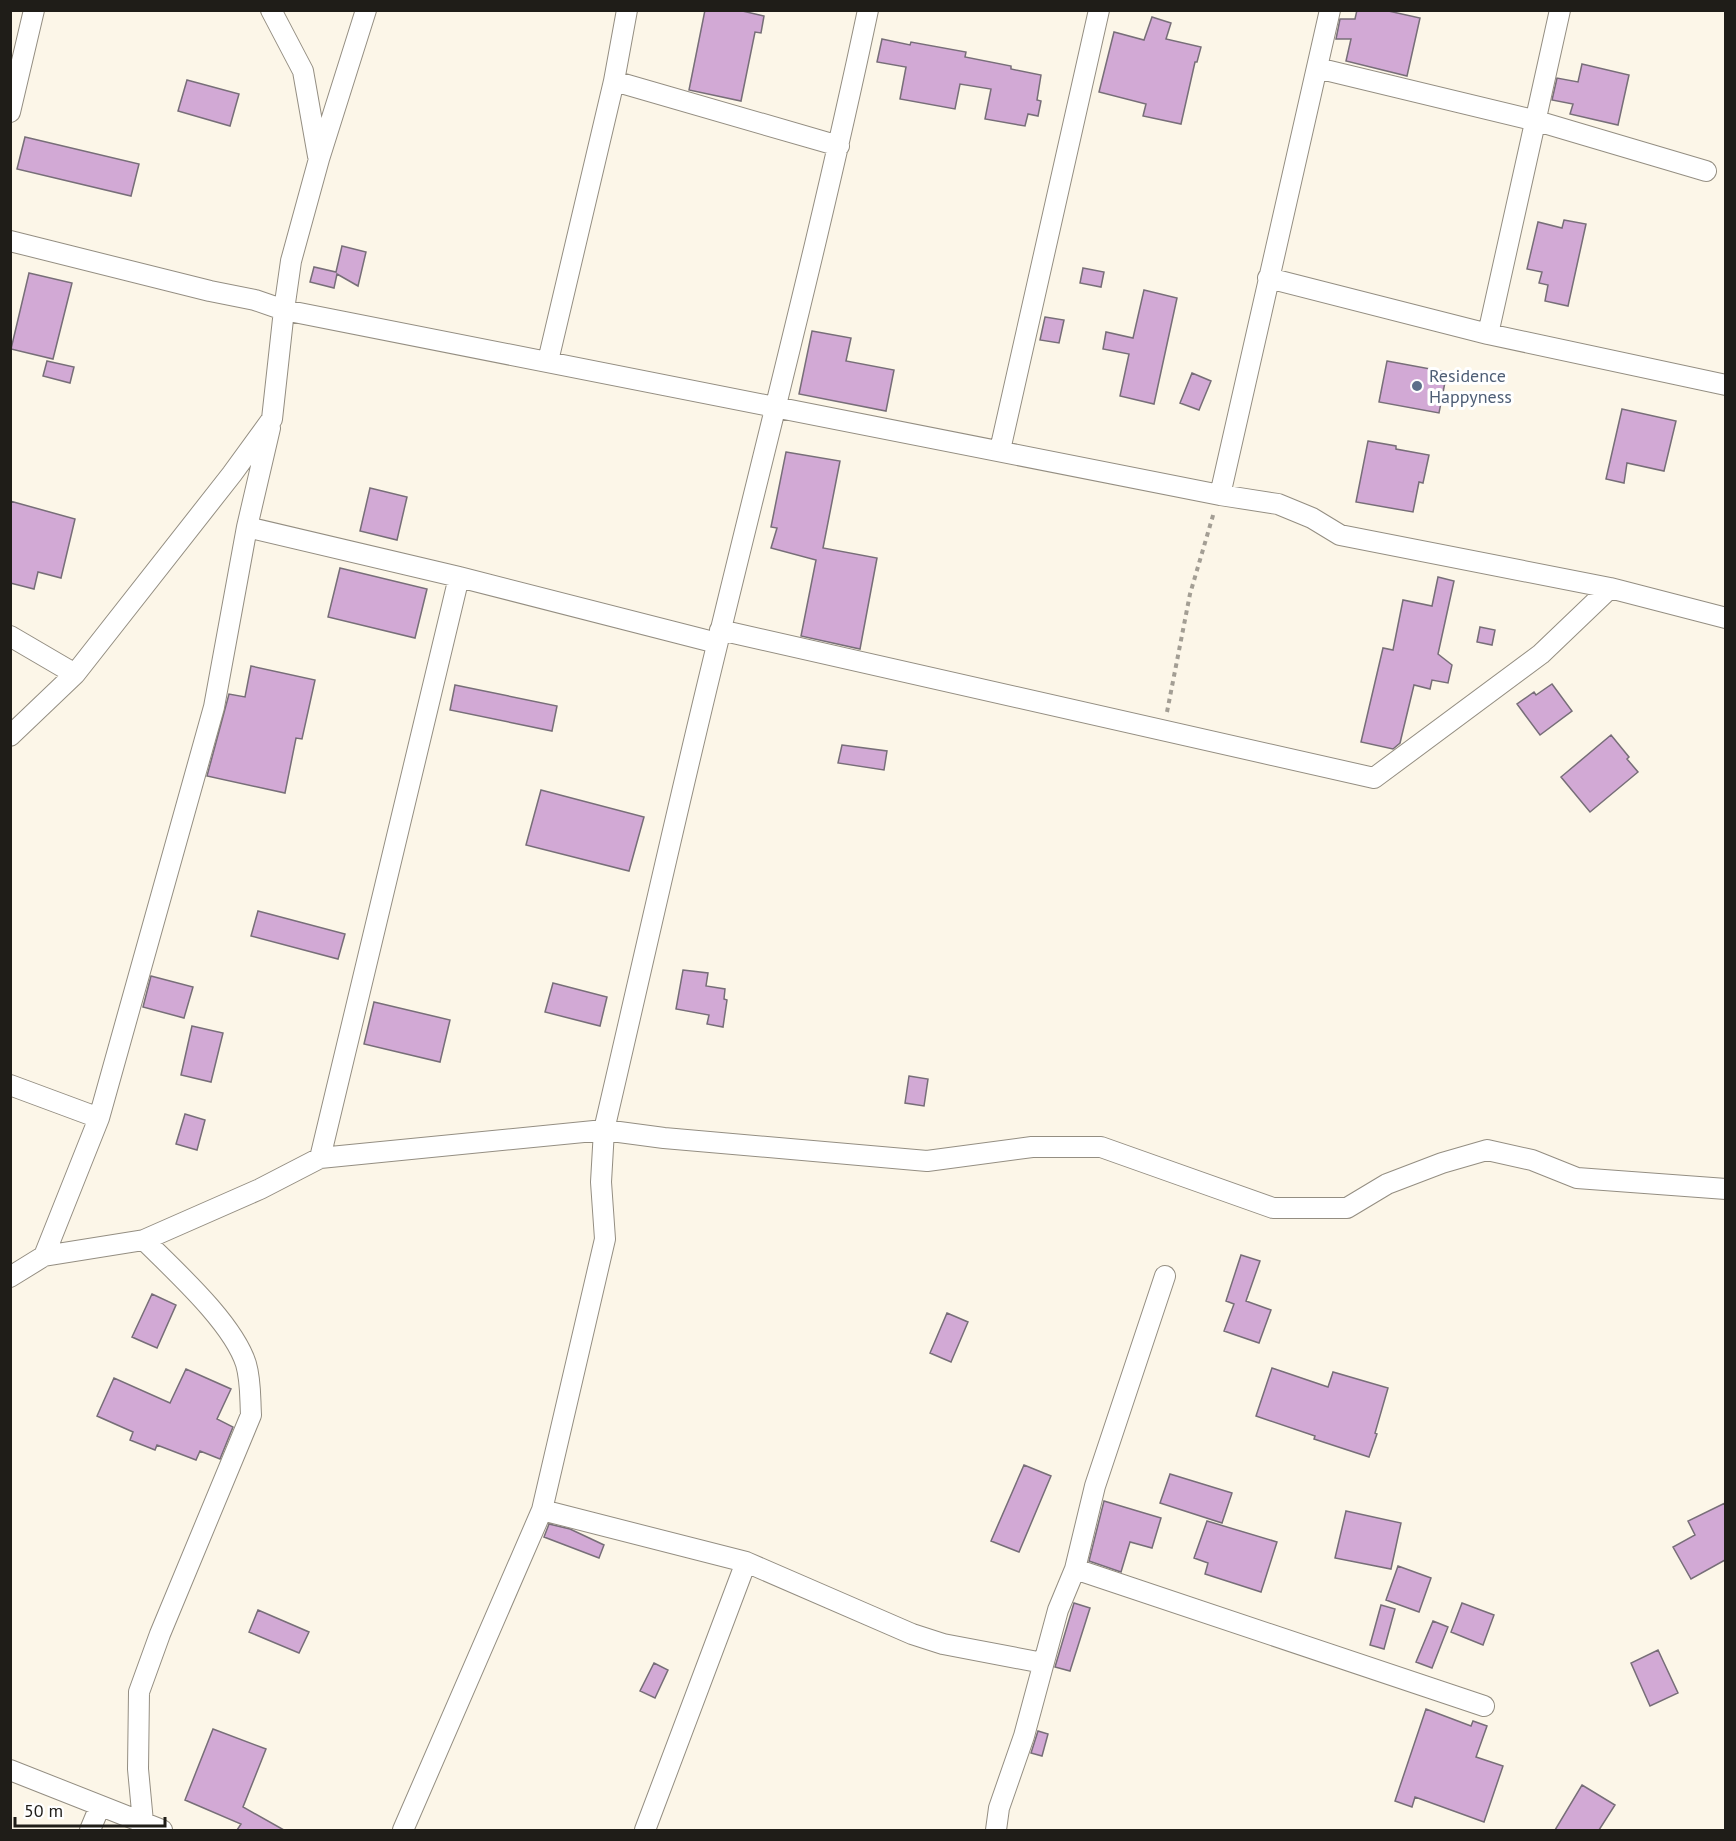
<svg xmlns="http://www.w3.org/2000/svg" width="1736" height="1841" viewBox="0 0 1736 1841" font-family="'PT Sans',sans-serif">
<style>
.building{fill:#d2a9d5;stroke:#776e78;stroke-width:1.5}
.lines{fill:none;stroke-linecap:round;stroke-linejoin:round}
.street-casing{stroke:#948e82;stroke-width:22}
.path{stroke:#a39e94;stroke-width:4;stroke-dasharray:4.5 4.5;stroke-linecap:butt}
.street{stroke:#fff;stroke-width:20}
.service-dot{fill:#5c6f8a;stroke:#fff;stroke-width:2}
.labels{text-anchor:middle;stroke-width:6;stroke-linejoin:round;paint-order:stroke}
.service-label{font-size:18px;fill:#4e5e75;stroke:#fff;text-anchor:start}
</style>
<rect width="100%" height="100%" fill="#fcf6e8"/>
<path class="building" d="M705,10H738L764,16L761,33L755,32L741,101L689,90Z
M1357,10H1384L1420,18L1407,76L1346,61L1351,39H1336L1340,19H1355Z
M1152,17L1171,23L1166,39L1201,47L1197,62H1195L1181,124L1143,116L1146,104L1099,92L1114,32L1144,40Z
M882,39L910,45L911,42L966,52L965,57L1011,66V69L1041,75L1037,100L1041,101L1038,116L1028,114L1025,126L985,119L991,89L960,84L955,109L900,99L906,67L877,62Z
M1582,64L1629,75L1618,125L1570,114L1573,104L1552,100L1557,78L1578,82Z
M187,80L239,94L230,126L178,111Z
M25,137L139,164L131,196L17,169Z
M1564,220L1586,224L1568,306L1545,301L1548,285L1539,283L1542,272L1527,269L1538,222L1562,228Z
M342,246L366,252L358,286L337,274L334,288L310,282L314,267L336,272Z
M1083,268L1104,272L1101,287L1080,283Z
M29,273L72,283L53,359L11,349Z
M1144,290L1177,298L1154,404L1120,396L1129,354L1103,349L1106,332L1133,338Z
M1045,317L1064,320L1059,343L1040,340Z
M812,331L851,338L846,361L894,370L886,411L799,394Z
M47,361L74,367L70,383L43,376Z
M1387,361L1447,372L1439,413L1379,402Z
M1192,373L1211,381L1199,410L1180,403Z
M1622,409L1676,421L1664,471L1627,463L1624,483L1606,479Z
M1368,441L1396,446V449L1429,455L1423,483L1419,482L1413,512L1356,502Z
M786,452L840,461L823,548L877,558L860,649L801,636L816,560L771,548L777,528L771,527Z
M370,488L407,497L397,540L360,531Z
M10,501L75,519L61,578L38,572L34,589L10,583Z
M340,568L427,589L415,638L328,617Z
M1438,577L1454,581L1438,654L1452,665L1448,683L1432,680L1430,689L1414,685L1400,743L1393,749L1361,742L1383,648L1393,650L1403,600L1432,606Z
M1480,627L1495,630L1492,645L1477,642Z
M251,666L315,680L302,739L296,738L285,793L207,776L229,694L245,697Z
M1552,684L1572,711L1540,735L1517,704L1534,692L1536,695Z
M455,685L557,706L552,731L450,710Z
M1611,735L1629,757L1627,759L1638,772L1590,812L1561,777Z
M842,745L887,751L884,770L838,763Z
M541,790L644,817L629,871L526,845Z
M258,911L345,934L338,959L251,936Z
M683,970L708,973L706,986L725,989L724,999L727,1000L723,1027L707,1024L709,1015L676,1009Z
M151,976L193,987L184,1018L143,1007Z
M553,983L607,997L600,1026L545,1012Z
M374,1002L450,1020L440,1062L364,1044Z
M192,1026L223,1033L211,1082L181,1075Z
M909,1076L928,1079L924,1106L905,1103Z
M185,1114L205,1120L197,1150L176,1144Z
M1241,1255L1260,1261L1246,1301L1271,1310L1259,1343L1224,1331L1234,1304L1226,1301Z
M152,1294L176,1305L157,1348L132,1337Z
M947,1313L968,1322L951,1362L930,1353Z
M1272,1368L1328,1387L1333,1372L1388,1388L1375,1433L1377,1434L1369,1457L1314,1439L1315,1436L1256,1416Z
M186,1369L231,1389L217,1419L233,1427L220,1459L200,1451L196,1460L157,1445L155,1450L130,1440L133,1432L97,1416L114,1378L170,1403Z
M1024,1465L1051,1476L1019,1552L991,1541Z
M1170,1474L1232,1493L1222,1523L1160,1503Z
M1104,1501L1161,1518L1152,1548L1130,1542L1121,1572L1089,1561Z
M1725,1503V1560L1691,1579L1673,1547L1695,1535L1688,1521Z
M1346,1511L1401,1523L1391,1569L1335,1558Z
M1207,1521L1277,1542L1261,1592L1205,1574L1208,1563L1194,1558Z
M549,1524L570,1529L604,1545L599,1558L544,1537Z
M1398,1566L1431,1578L1419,1612L1386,1600Z
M1074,1603L1090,1608L1070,1671L1055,1667Z
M1462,1603L1494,1615L1483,1645L1451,1632Z
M1381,1605L1395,1609L1384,1649L1370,1645Z
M258,1610L309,1632L299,1653L249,1632Z
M1433,1621L1448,1627L1432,1668L1416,1662Z
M1658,1650L1678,1693L1650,1706L1631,1663Z
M654,1663L668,1670L655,1698L640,1691Z
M1426,1709L1471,1726L1473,1721L1487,1726L1476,1757L1503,1766L1484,1822L1415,1797L1412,1807L1395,1801Z
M213,1729L266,1749L243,1807L284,1830H237L241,1824L185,1800Z
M1038,1731L1048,1734L1042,1756L1031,1753Z
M1582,1785L1615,1805L1599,1830H1555Z"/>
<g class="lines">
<defs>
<path id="street" d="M271,10L303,71L318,156
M627,10L614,81L839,146
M1317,68L1537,121L1706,171
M10,112L34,10
M10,241L210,291L255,300L284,310L1220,495L1278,504L1312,518L1340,535L1610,588L1726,618
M1268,278L1488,334L1726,385
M1488,334L1560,10
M548,361L614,81
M270,428L247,527L459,577L717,643
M1000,450L1099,10
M1220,495L1330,10
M720,630L1374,778L1541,654L1610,588
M10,636L75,674
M10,736L75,674L232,474L272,419L284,310L291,261L319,159L366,10
M10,1085L99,1118
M320,1158L459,577
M44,1256L99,1118L214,707L247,527
M10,1277L44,1256L144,1240L260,1189L320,1158L604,1130L664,1138L927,1161L1032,1147H1101L1273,1208H1347L1387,1184L1442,1163L1487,1150L1532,1160L1577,1178L1726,1189
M542,1510L746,1562L912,1634L943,1644L1043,1663
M1075,1569L1484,1706
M10,1770L162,1830
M143,1822L138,1769L139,1692L160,1634L251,1415C250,1398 251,1381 246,1364C233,1323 175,1271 144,1240
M90,1830L100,1806
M403,1830L542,1510L605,1239L601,1182L604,1130C643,963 680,795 721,629C771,423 824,218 868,10
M645,1830L746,1562
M996,1830L999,1808L1024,1736L1058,1610L1075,1569L1095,1486L1165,1276"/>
</defs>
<use href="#street" class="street-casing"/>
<path class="path" d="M1167,712L1190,594L1214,512"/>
<use href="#street" class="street"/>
</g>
<circle class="service-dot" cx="1417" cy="386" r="6"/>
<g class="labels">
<g class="service-label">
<text x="1429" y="382">Residence<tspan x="1429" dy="21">Happyness</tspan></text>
</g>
</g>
<rect width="1736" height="1841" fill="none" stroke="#1f1d18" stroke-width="24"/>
<path d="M15 1817v9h150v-9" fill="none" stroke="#1f1d18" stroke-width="3"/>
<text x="24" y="1817" font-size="18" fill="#1f1d18" stroke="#ffffff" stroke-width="4.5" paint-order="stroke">50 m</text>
</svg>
